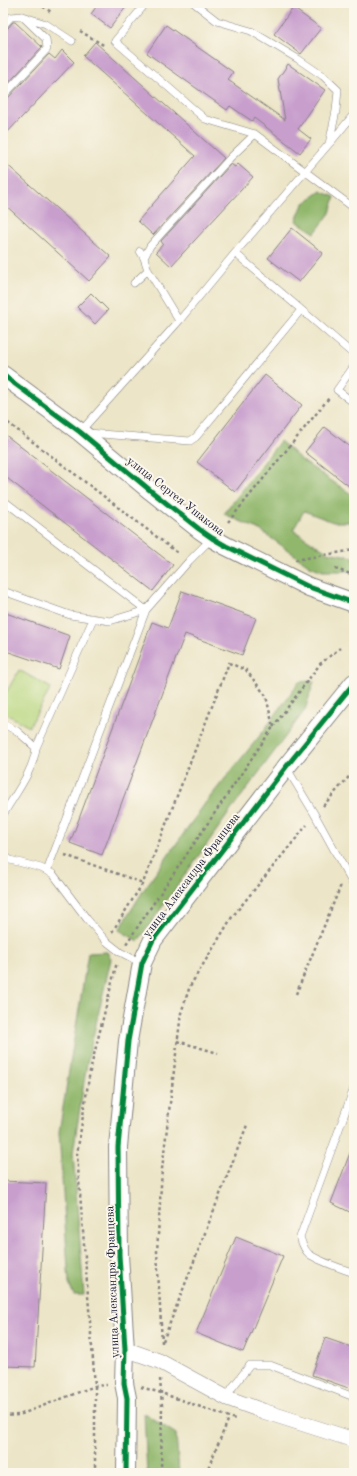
<svg xmlns="http://www.w3.org/2000/svg" width="357" height="1476" viewBox="0 0 357 1476" font-family="'Old Standard TT',serif">
<style>
.green{fill:#b7d67d;stroke:#6c7c5c}
.forest{fill:#91b76c;stroke:#5a6c54}
.building{fill:#c89ecd}
.lines{fill:none;stroke-linecap:round;stroke-linejoin:round}
.service-casing{stroke:#878481;stroke-width:8}
.minor-casing{stroke:#878481;stroke-width:16}
.tertiary-casing{stroke:#878481;stroke-width:20}
.path{stroke:#878481;stroke-width:2.5;stroke-dasharray:3 3;stroke-linecap:butt}
.service{stroke:#fff;stroke-width:7}
.minor{stroke:#fff;stroke-width:15}
.tertiary{stroke:#fff;stroke-width:18}
.cycleway-casing{stroke:#fbf7ec;stroke-width:8}
.cycleway{stroke:#00873e;stroke-width:5}
.labels{text-anchor:middle;stroke-width:4;stroke-linejoin:round;paint-order:stroke}
.street-label{font-size:12px;fill:#22223b;stroke:#fbf7ec}
</style>
<rect width="100%" height="100%" fill="#fbf7ec"/>
<filter id="ink" filterUnits="userSpaceOnUse"><feTurbulence type="fractalNoise" baseFrequency=".025" numOctaves="2"/><feDisplacementMap in="SourceGraphic" scale="8" xChannelSelector="R" yChannelSelector="G"/><feConvolveMatrix kernelMatrix="1 2 1 2 8 2 1 2 1" color-interpolation-filters="sRGB"/></filter>
<filter id="wash" filterUnits="userSpaceOnUse"><feTurbulence type="fractalNoise" baseFrequency=".012" numOctaves="4" result="noise"/><feDisplacementMap in="SourceGraphic" scale="16" xChannelSelector="R" yChannelSelector="G"/><feGaussianBlur stdDeviation="0.9" result="paint"/><feColorMatrix in="noise" values="0 0 0 0 0 0 0 0 0 0 0 0 0 0 0 0 0 1.4 0 .05"/><feComposite in="paint" operator="in"/></filter>
<g filter="url(#wash)">
<rect width="100%" height="100%" fill="#ece5c7"/>
<path class="green" d="M19,670L51,688L29,727L3,712V698Z"/>
<path class="forest" d="M321,191L335,197L330,213L315,233L296,221L303,204Z
M280,441L304,462L354,496V522H333L304,511L293,530L327,552L354,557V571H323L310,566L260,530L224,514Z
M314,681L305,710L229,813L138,941L119,930L143,891L206,802L262,733L299,682Z
M107,952L111,959L87,1063L73,1153L84,1295H74L69,1284L59,1132L88,953Z
M144,1413L176,1434L179,1473H147Z"/>
<g id="blocks">
<path class="building" d="M99,3H129L110,28L91,14Z
M293,8L321,28L301,54L274,34Z
M13,22H15L42,47L3,89V31L7,29Z
M166,25L233,72L228,80L285,120L278,79L288,64L325,90L298,129L311,139L300,153L254,118L252,121L230,106L227,110L147,53Z
M95,42L224,158L153,235L138,221L195,156L83,56Z
M62,50L74,62L3,137V101L7,99L49,54L55,59Z
M3,161L111,257L89,281L3,203Z
M231,164L235,167L238,164L253,177L171,266L156,252L163,244L161,241Z
M292,228L323,253L299,282L268,258Z
M91,293L108,310L95,324L77,307Z
M265,375L302,405L235,492L197,462Z
M325,427L354,450V490L305,452Z
M3,433L173,565L153,591L3,475Z
M182,591L256,618L242,655L185,634L102,855L70,843L152,622L168,628Z
M3,612L70,636L59,669L3,650Z
M353,1145L354,1146V1214L331,1203Z
M3,1181L46,1183L35,1367L3,1366Z
M236,1237L283,1256L243,1352L196,1333Z
M325,1338L354,1348V1390L312,1375Z"/>
</g>
</g>
<g filter="url(#ink)">
<use href="#blocks" fill-opacity="0" stroke="#878481" stroke-width="1"/>
<g class="lines">
<defs>
<path id="service" d="M146,3L115,41L205,119L255,134
M22,16L46,24L72,41
M3,26L11,17L22,16L46,39L47,49L3,96
M330,143L354,114
M140,251L144,258
M235,253L353,354L354,357
M134,283L148,270
M179,321L148,270L144,258L150,246L231,157L255,134L354,208
M354,366L337,390L354,403
M80,432L179,321L235,253L329,144L336,111L338,90L323,76L298,59L251,31L217,21L194,3
M88,433L190,441L196,437L301,310
M3,500L146,610
M3,591L70,615L110,621L146,610
M3,724L17,731L36,748C33,772 15,794 3,815
M36,748L93,619
M286,767L315,815L354,886
M3,854L10,860L41,868L53,874L87,919L106,941L120,952L141,963
M47,871L146,610L189,561L212,538
M354,1088L300,1237C302,1243 304,1250 309,1254C320,1262 341,1268 354,1273
M227,1398L232,1388L250,1365H270L354,1397"/>
<path id="minor" d="M125,1349L159,1361L227,1398L263,1411L354,1440"/>
<path id="tertiary" d="M3,375L80,432L151,491L199,529L212,538L226,546L309,587L354,603
M126,1473L127,1398L124,1383L125,1349L119,1255L118,1147L128,1041L142,963L153,940L286,767L354,683"/>
</defs>
<use href="#service" class="service-casing"/>
<use href="#minor" class="minor-casing"/>
<use href="#tertiary" class="tertiary-casing"/>
<path class="path" d="M38,3L51,12
M80,31L105,46
M3,419L179,554
M228,522L329,398
M295,560L354,550
M335,569L354,575
M273,727L320,664L340,648
M323,806L354,771
M65,855L143,883
M112,932L143,883L229,663L246,670L266,696L273,727L126,944
M296,994L341,885
M177,1041L218,1053
M163,1341L247,1125
M162,1343L157,1252L162,1169L181,1013L190,986L232,917L307,825
M160,1379L162,1405L161,1473
M141,1387L161,1393L235,1419
M3,1416L19,1415L95,1386L107,1385
M95,1473V1386L77,1154L90,1071L117,962
M206,1473L229,1418"/>
<use href="#service" class="service"/>
<use href="#minor" class="minor"/>
<use href="#tertiary" class="tertiary"/>
<defs>
<path id="cycleway" d="M3,375L80,432L151,491L199,529L212,538L226,546L309,587L354,603
M126,1473L127,1398L124,1383L125,1349L119,1255L118,1147L128,1041L142,963L153,940L286,767L354,683"/>
</defs>
<use href="#cycleway" class="cycleway-casing"/>
<use href="#cycleway" class="cycleway"/>
</g>
</g>
<g class="labels">
<g class="street-label">
<text transform="translate(176 496) rotate(38)" y="4">улица Сергея Ушакова</text>
<text transform="translate(191 875) rotate(-53)" y="4">улица Александра Францева</text>
<text transform="translate(112 1282) rotate(-92)" y="4">улица Александра Францева</text>
</g>
</g>
<rect width="357" height="1476" fill="none" stroke="#fbf7ec" stroke-width="16"/>
</svg>
